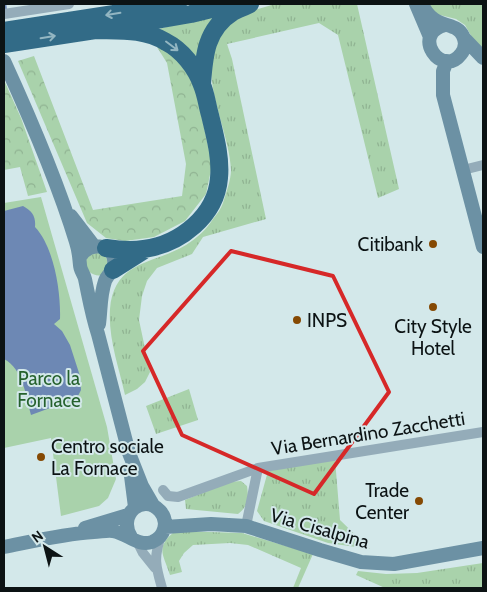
<svg xmlns="http://www.w3.org/2000/svg" width="487" height="592" viewBox="0 0 487 592" font-family="Cabin,sans-serif">
<style>
.grass{fill:url(#grass-tufts)}
.forest{fill:url(#forest-crowns)}
.green{fill:#a9d2ab}
.water{fill:#6d88b4}
.lines{fill:none;stroke-linecap:round;stroke-linejoin:round}
.stream{stroke:#6d88b4;stroke-width:2.5}
.street{stroke:#94acb9;stroke-width:10}
.secondary{stroke:#6c91a4;stroke-width:14}
.highway{stroke:#326b87;stroke-width:18}
.oneway{stroke:#93b6c2}
.marked{fill:none;stroke:#d62828;stroke-width:4;stroke-linejoin:round}
.poi-dot{fill:#854903;stroke:#d3e8ea;stroke-width:2}
.labels{text-anchor:middle;stroke-width:4;stroke-linejoin:round;paint-order:stroke}
.poi-label{font-size:19px;fill:#0c1314;stroke:#d3e8ea;text-anchor:end}
.park-label{font-size:19px;fill:#25612d;stroke:#d3e8ea}
.street-label{font-size:19px;fill:#0c1314;stroke:#d3e8ea}
</style>
<defs>
<pattern id="grass-tufts" width="24" height="20" patternUnits="userSpaceOnUse" patternTransform="scale(1.25)"><rect width="24" height="20" fill="#a9d2ab"/><path d="M3 7l-1-3M5 7V3M7 7l1-3M15 17l-1-3M17 17v-4M19 17l1-3" fill="none" stroke="#90b392"/></pattern>
<pattern id="forest-crowns" width="20" height="18" patternUnits="userSpaceOnUse" patternTransform="scale(1.25)"><rect width="20" height="18" fill="#a9d2ab"/><path d="M2 6a3 3 0 1 1 6 0M12 15a3 3 0 1 1 6 0" fill="none" stroke="#90b392"/></pattern>
</defs>
<rect width="100%" height="100%" fill="#d3e8ea"/>
<path class="grass" d="M274,4H357L399,189L378,198L338,35L319,23L227,44L232,59L266,219L203,237L192,254L157,268L147,281L142,296L139,320L150,372L145,382L137,389L125,395C119,368 108,338 110,309C114,260 155,264 186,245C197,238 206,230 213,219C217,214 221,209 223,203C226,193 231,180 231,170C229,120 181,50 241,16C251,10 263,8 274,4Z
M428,4H483V52L473,39L465,25L456,19L436,14Z
M218,15L199,66L158,29Z
M94,251L106,256L108,264L102,275C94,277 84,271 86,261C86,256 91,254 94,251Z
M189,389L198,420L156,434L146,406Z
M335,459L340,520L370,549L328,543L264,521L257,511L268,471Z
M241,481L247,486C249,500 248,506 238,514L186,509L185,500L229,482Z
M175,531L242,533L313,554L298,588H293L301,568L248,545L230,543L193,545L184,553L179,561L182,572L170,575C163,553 155,548 175,531Z
M483,563V588H385L356,575L358,571L386,574L417,573Z"/>
<path class="forest" d="M165,44L194,80L212,165L206,194L185,221L154,237L125,241L106,238L87,223L18,61L34,56L93,210L182,196L186,164L167,63L157,47Z
M4,80L21,118L47,192L28,196L20,167L4,170Z"/>
<path class="green" d="M41,197L107,427L116,479L108,498L99,506L61,516L51,438L4,448V203Z"/>
<path class="water" d="M23,206C32,211 36,216 35,227C54,247 61,292 60,319L54,324L62,331L70,345L80,376L81,390L77,398L31,415C26,396 23,369 4,359V211Z"/>
<g class="lines">
<path class="stream" d="M5,4L6,12"/>
<path class="street" d="M4,14L69,4
M463,170L483,165
M163,490L168,496L178,497L258,468
M246,526L258,468L483,432
M161,536C153,558 156,567 162,588
M137,541L143,553L155,568"/>
<path class="secondary" d="M416,4L430,37
M422,4C434,31 456,20 463,36C466,42 465,49 461,54C442,79 410,34 445,25
M464,38L483,58
M4,61C31,120 57,180 76,242C79,251 79,256 80,265C80,270 84,274 85,279C89,298 92,316 98,334L129,453L142,486L153,505
M447,61L443,71V95L483,247
M71,216L94,246
M80,257C89,240 117,244 114,265C113,272 107,275 105,281C100,296 101,309 99,324
M130,468L135,507
M165,527L211,524L246,526L320,550L361,562L394,564L483,548
M85,528L128,515
M4,547C34,541 63,534 94,532C100,532 107,530 113,531C127,533 138,547 152,542C165,537 169,521 160,511C143,492 117,515 131,537"/>
<path class="highway" d="M128,25L191,14L232,4
M92,30C118,31 143,28 166,42C182,50 196,68 202,85C206,94 207,105 210,115C215,136 221,157 219,178C216,216 180,244 144,249C132,251 119,250 106,248
M4,31L178,4
M4,44L102,29
M202,84C204,55 206,29 233,12C238,9 245,7 250,4
M113,270L143,251"/>
</g>
<defs><path id="oneway-shaft" d="M-6 0H5M1.5-3L5.5 0L1.5 3" fill="none" stroke-width="1.6" stroke-linecap="round" stroke-linejoin="round" transform="scale(1.25)"/></defs>
<g class="oneway">
<use href="#oneway-shaft" transform="translate(113 14) rotate(171)"/>
<use href="#oneway-shaft" transform="translate(48 37) rotate(-9)"/>
<use href="#oneway-shaft" transform="translate(172 46) rotate(37)"/>
</g>
<path class="marked" d="M231,251L333,276L389,392L314,494L182,435L143,351Z"/>
<g class="poi-dot">
<circle cx="433" cy="244" r="5"/>
<circle cx="433" cy="307" r="5"/>
<circle cx="297" cy="320" r="5"/>
<circle cx="41" cy="457" r="5"/>
<circle cx="419" cy="501" r="5"/>
</g>
<g class="labels">
<g class="poi-label">
<text x="423" y="251">Citibank</text>
<text x="307" y="327" text-anchor="start">INPS</text>
<text x="433" y="333" text-anchor="middle">City Style<tspan x="433" dy="22">Hotel</tspan></text>
<text x="51" y="453" text-anchor="start">Centro sociale<tspan x="51" dy="22">La Fornace</tspan></text>
<text x="409" y="497">Trade<tspan x="409" dy="22">Center</tspan></text>
</g>
<g class="park-label">
<text x="49" y="385">Parco la<tspan x="49" dy="22">Fornace</tspan></text>
</g>
<g class="street-label">
<text transform="translate(368 433) rotate(-9)" y="7">Via Bernardino Zacchetti</text>
<text transform="translate(320 528) rotate(16)" y="7">Via Cisalpina</text>
</g>
</g>
<rect width="487" height="592" fill="none" stroke="#0c1314" stroke-width="10"/>
<g transform="translate(45 547) rotate(324)" stroke="#d3e8ea" stroke-width="4" paint-order="stroke">
<path d="M0-4L9 19L0 12L-9 19Z" fill="#0c1314"/>
<text y="-8" font-size="14" font-weight="bold" text-anchor="middle" fill="#0c1314">N</text>
</g>
</svg>
